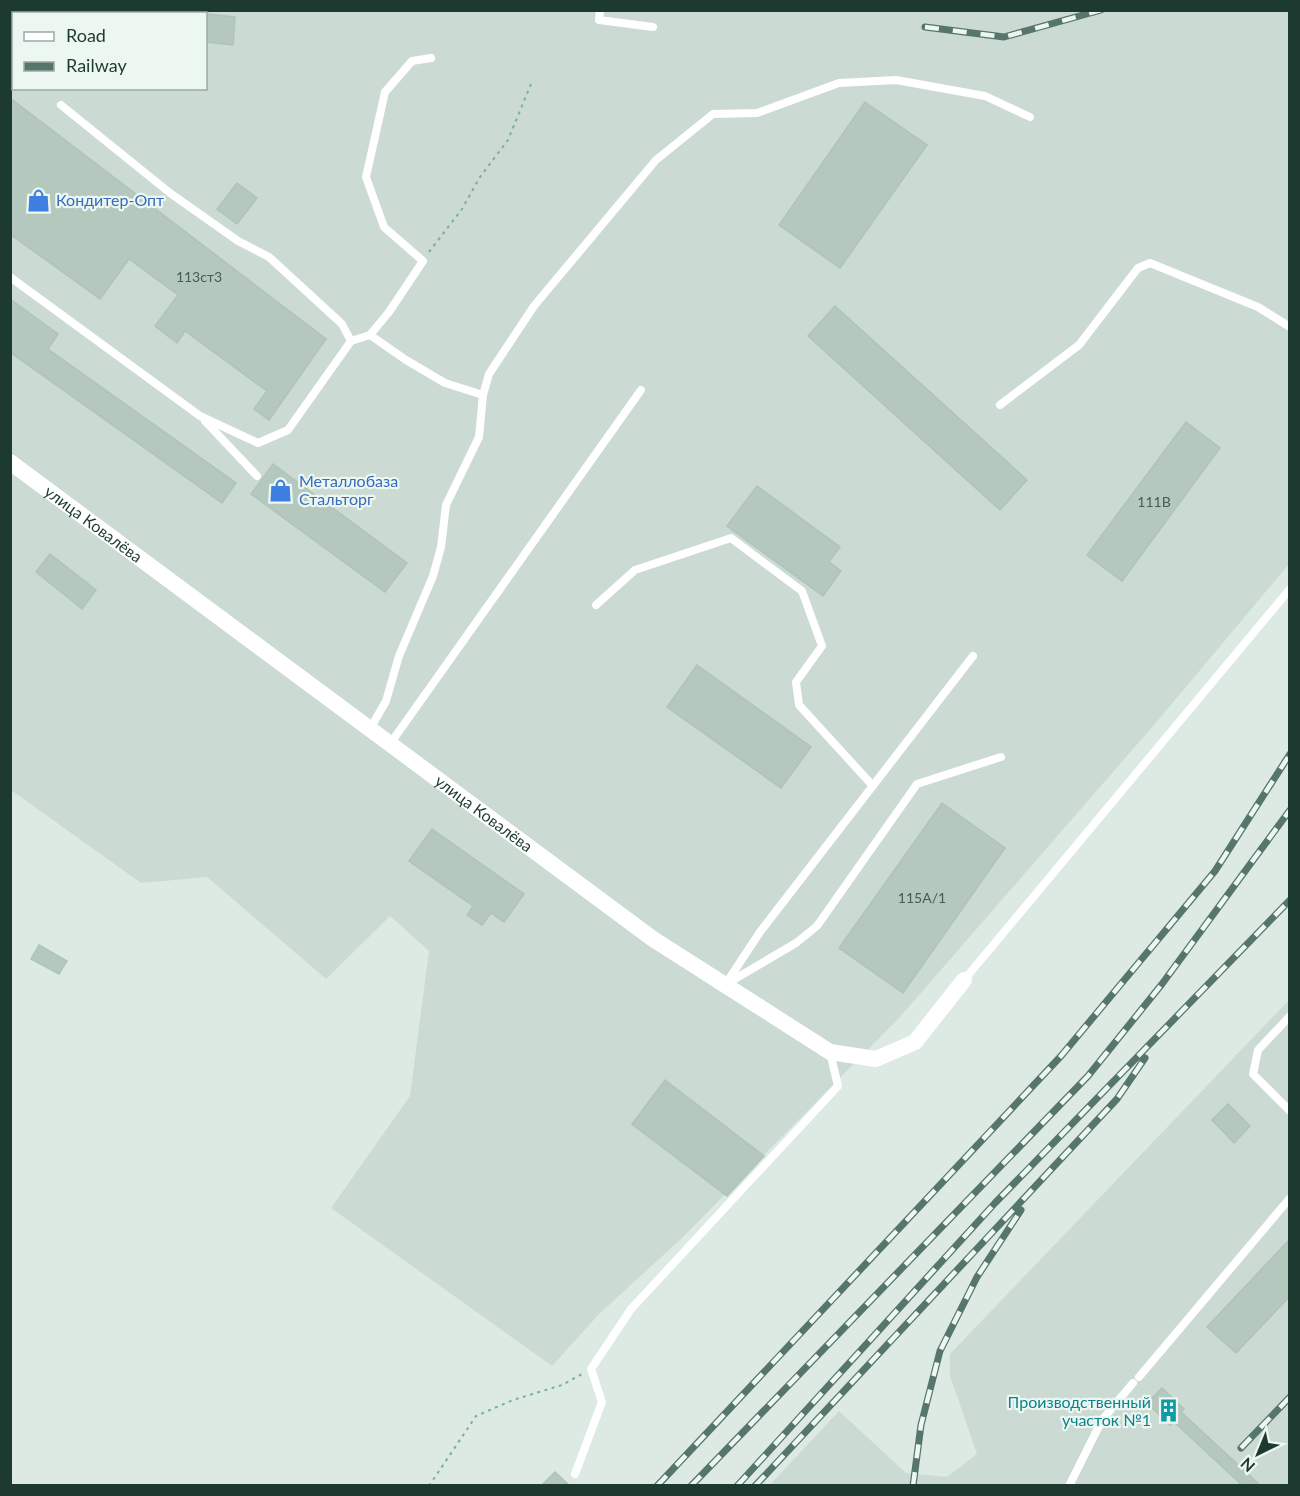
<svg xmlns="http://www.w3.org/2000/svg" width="1300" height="1496" viewBox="0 0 1300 1496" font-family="Lato,sans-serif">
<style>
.built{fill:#cbdad2;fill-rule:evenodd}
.building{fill:#b5c8be;stroke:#afc4b9;stroke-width:1.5}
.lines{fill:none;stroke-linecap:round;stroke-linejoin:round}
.path{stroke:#7ab09b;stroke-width:2;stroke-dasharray:3 4.5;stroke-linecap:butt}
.lane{stroke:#fff;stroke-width:8}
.street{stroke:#fff;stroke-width:16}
.rail-casing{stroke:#57766b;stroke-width:7}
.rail{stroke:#edf7f1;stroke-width:4.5;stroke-dasharray:14;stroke-linecap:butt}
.labels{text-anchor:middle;stroke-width:4.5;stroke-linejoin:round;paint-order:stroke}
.number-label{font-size:14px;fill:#435e54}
.shop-label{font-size:16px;fill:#366cbe;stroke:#edf7f1;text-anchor:start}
.street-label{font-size:16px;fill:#1d3a30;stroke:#edf7f1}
.culture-label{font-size:16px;fill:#0d838f;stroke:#edf7f1;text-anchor:end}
</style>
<rect width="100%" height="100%" fill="#dceae3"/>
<path class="built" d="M11,11H1289V564L1160,718L899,1018L683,1237L599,1314L552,1366L331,1208L410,1096L429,951L390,916L326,979L207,877L141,883L11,790ZM14,14H206V88H14Z
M1289,1000V1485L769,1486L839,1411L906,1473L947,1477L977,1454L950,1376V1354Z"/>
<path class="building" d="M206,14L235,17L233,45L206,42Z
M10,98L326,339L269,420L254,409L267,391L185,331L177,343L155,326L178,295L129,259L100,299L10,234Z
M865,102L927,145L840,268L779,225Z
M237,183L257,198L237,224L217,209Z
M10,299L58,334L48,349L236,483L222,503L10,352Z
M835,306L1027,480L1000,510L808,336Z
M1186,422L1220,448L1122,581L1087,555Z
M273,464L407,563L385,592L251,494Z
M757,486L840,547L829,562L841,571L823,596L727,526Z
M50,554L96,590L82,609L36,572Z
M697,665L811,747L781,788L667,707Z
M942,803L1005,848L903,993L839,948Z
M432,829L524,894L504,922L491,913L482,925L467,915L473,906L409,861Z
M39,945L67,961L59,974L31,959Z
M665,1080L764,1156L727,1196L632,1124Z
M1228,1104L1250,1126L1234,1143L1212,1120Z
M1290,1239V1296L1236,1353L1207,1327Z
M1162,1388L1184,1409L1181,1412L1260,1485H1242L1173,1421L1170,1425L1147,1403Z
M555,1472L569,1485H542Z"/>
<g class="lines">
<path class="path" d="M429,252L462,209L480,177L508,140L531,84
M429,1486L476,1416L513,1400L562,1385L582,1374"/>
<path class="lane" d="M600,10L599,20L653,27
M61,105L170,193L238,241L269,257L342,324L351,341
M10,277L200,416L258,443L288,430L351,341L370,335L406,360L445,383L483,395
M370,335L389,312L423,261L384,227L366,177L385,92L412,61L431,58
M1000,405L1079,345L1138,268L1150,263L1258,307L1290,327
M205,421L257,476
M596,605L635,570L731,538L802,591L822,646L796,682L799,705L873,786
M370,729L386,701L399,656L433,576L441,547L446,505L479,437L483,395L489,374L534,306L656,160L713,114L757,113L839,83L896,80L985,96L1030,117
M390,744L641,390
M964,980L1290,589
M728,983L796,943L817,926L917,784L1001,757
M725,985L760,932L973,656
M1290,1016L1258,1050L1253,1074L1290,1111
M1139,1377L1290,1198
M575,1474L602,1402L591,1369L631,1309L838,1086L830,1052
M1069,1486L1102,1420L1133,1383"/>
<path class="street" id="s1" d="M10,462L653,939L830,1052L876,1059L915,1042L964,980"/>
<defs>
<path id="rail" d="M925,27L1004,37L1101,10
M1241,1448L1290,1397
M657,1486L1061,1056L1215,871L1290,754
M691,1486L1088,1076L1162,984L1290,810
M737,1486L995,1203L1290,900
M755,1486L1117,1099L1145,1058
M913,1486L921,1425L940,1351L977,1277L1021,1210"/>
</defs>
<use href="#rail" class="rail-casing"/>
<use href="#rail" class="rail"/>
</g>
<defs>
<symbol id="shop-bare" viewBox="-9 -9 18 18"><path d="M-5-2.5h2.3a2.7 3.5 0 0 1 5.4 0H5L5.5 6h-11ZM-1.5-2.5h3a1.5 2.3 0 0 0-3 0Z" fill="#3f7fe0" stroke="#edf7f1" stroke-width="2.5" paint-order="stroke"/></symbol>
<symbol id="building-bare" viewBox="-9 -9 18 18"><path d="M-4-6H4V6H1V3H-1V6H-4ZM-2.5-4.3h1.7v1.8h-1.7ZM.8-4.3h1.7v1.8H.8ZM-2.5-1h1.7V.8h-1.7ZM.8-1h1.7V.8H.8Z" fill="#0f9aa8" stroke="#edf7f1" stroke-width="2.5" paint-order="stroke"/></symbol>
</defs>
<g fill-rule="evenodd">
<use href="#shop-bare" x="22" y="184" width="33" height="33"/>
<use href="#shop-bare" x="264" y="474" width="33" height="33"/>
<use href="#building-bare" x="1152" y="1394" width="33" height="33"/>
</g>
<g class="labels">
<g class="number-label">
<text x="199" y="282">113ст3</text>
<text x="1154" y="507">111В</text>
<text x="922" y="903">115А/1</text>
</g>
<g class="shop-label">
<text x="56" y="206">Кондитер-Опт</text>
<text x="299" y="487">Металлобаза<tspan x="299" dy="18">Стальторг</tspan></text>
</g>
<g class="street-label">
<text dy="6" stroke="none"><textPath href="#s1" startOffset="104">улица Ковалёва</textPath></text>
<text dy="6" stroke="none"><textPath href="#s1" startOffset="590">улица Ковалёва</textPath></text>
</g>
<g class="culture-label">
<text x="1151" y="1408">Производственный<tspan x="1151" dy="18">участок №1</tspan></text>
</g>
</g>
<rect width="1300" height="1496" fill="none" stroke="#1d3a30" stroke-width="24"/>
<rect x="12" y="12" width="195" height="78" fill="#edf7f1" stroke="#9aaba4" stroke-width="1.5"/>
<rect x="24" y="32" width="30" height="9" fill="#ffffff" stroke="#9aaba4" stroke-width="1.5"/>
<text x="66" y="42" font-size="18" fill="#1d3a30">Road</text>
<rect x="24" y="62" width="30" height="9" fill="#57766b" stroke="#9aaba4" stroke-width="1.5"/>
<text x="66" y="72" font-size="18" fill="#1d3a30">Railway</text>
<g transform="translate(1258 1454) rotate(223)" stroke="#edf7f1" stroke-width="4.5" paint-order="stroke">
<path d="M0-4.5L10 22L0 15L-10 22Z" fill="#1d3a30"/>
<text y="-9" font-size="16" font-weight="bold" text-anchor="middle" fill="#1d3a30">N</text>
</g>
</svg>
